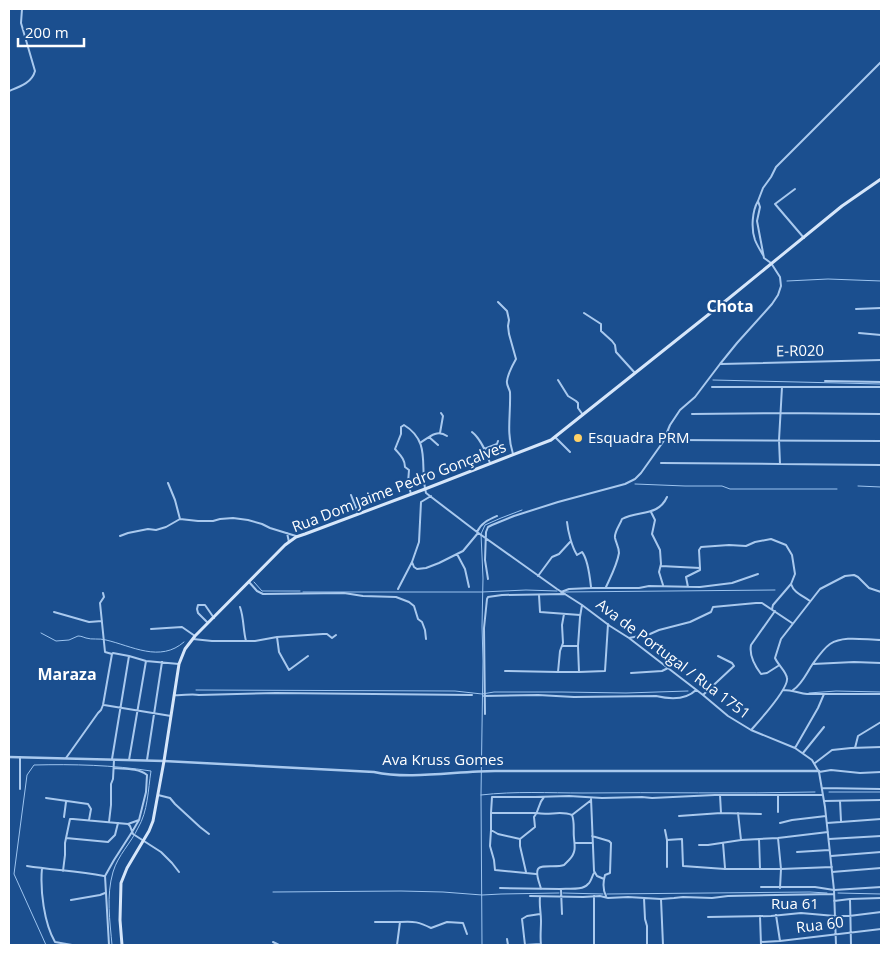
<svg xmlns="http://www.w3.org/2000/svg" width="890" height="954" viewBox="0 0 890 954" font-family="'Open Sans',sans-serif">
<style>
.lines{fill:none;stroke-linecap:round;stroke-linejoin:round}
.stream{stroke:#9cc4f0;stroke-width:1}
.minor{stroke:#a9c9ee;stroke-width:2}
.tertiary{stroke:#a9c9ee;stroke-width:2.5}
.secondary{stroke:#d6e6fa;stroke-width:3}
.poi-dot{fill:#ffd166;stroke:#1b4f8f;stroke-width:2}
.labels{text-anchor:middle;stroke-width:4;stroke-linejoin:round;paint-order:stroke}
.street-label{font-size:15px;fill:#fff;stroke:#1b4f8f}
.poi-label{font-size:15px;fill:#fff;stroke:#1b4f8f;text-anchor:start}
.neighbourhood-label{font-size:16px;font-weight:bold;fill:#fff;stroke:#1b4f8f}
</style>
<rect width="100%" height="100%" fill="#1b4f8f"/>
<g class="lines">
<path class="stream" d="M787,281L828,279L881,281
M713,380L881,384
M635,484L685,486H722L730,489H837
M858,486L881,487
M254,582L262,591H300
M303,592H482L526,590L557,591
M563,592L775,590
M41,633L56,641L69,640L78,636C81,636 83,637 86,638C92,640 99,638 106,640C132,646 160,663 184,642
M196,690L455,691L482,694L494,692H562L626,693L688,691
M809,693L836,691L881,692
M829,792H881
M481,795C515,791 549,793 583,793C660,792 737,794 815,792
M273,892L401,891L443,892L482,895L501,894L559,893
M563,893L603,894
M838,893L881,894
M607,894L810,892L827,893
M46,945L14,874L27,775L34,765C74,764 113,765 151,771C148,790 148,811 138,828C131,843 118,855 113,872C106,896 110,921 112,945
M482,945L481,795L483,661L482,626L483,578L481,534L485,525L501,518L522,510"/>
<path class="minor" d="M9,91C19,87 32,83 35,71L21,23L22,9
M795,189L775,204L804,238
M758,201C752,211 751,229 755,240C757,245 760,250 763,255
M498,302L507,311L509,320L508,326L509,334L516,359C512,366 508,373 507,381C506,384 509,388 510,392C511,414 506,432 513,454
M856,309L881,308
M584,313L601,324V331L612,341L615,345L616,352L635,373
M859,333L881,335
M721,364L881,360
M558,380L568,396L576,401L578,403V408L583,415
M825,381L881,382
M712,387H881
M692,414L780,413L881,414
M472,432C481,439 486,452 490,463
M440,433L443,416L441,413
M429,437L438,445
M555,437L570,452
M673,440L881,441
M420,443C429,437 437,429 447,436
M484,449L497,444L498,441
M661,463L780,464L779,440L782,387
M780,464L881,465
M168,483L175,500L180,519
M411,494L408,483L409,470L405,467C405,459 400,455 395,449L401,434V427L404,425C432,442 419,467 426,493L477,532L515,559L557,589L582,605L610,626L629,638L703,695L728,716L751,730L795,748L812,760L819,772L825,807L834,890L836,945
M351,495L358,513
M651,512L655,520L652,534L660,550L661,564L659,572L663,585
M567,522C568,532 572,547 577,555L582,552C588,559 590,578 591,587
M477,532C481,523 488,520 497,516
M287,533L289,542
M120,536L128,533L148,529L156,530L166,527L180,519L198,521H213L220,519L233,518L248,520L262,524L270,528L296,536
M457,554L465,569L469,587
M412,562L414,567L417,569L426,568L439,563L463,551L478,533
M661,566L700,568
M700,568L699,550L701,547L729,545L746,546L755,542L771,539L786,545L792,555L795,574L791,584L773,605L772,609
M538,576L552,557L559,554L570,542
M488,579L485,560L486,532L488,527L492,525L514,516L558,502L625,484L635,479L641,473L663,442L670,425L680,410L695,397L720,364L737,343L772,304L778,295L781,286L780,277L771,263L764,258L757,221L760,207L758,201L763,188L771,177L776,167L881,62
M249,582L257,591L263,594L344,593L363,596L396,597L409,602L414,606L418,619L422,622L425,630L426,639
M791,584C794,593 802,595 810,601
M606,587C611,576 617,565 619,553C619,547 616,543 615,538C614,532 620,525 622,519C638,510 658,517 667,497
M688,587L686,577L700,570V568
M398,589L412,562L419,542L421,502L431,496
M561,592L569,589L591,588H639L649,586L700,587L732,583L758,574
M103,593L104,597L100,603L105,652L112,654L113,653L129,656L146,661L179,664
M539,595L540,612L580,615
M240,607C244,618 243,630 246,641
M775,611L751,645C749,655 755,666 761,674L767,673L778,666
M54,612L89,622L102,621
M208,623L198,613L197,609L198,605H205L214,618
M151,629L182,627L195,636
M277,637L279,652L289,670L308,656
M629,638L650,634L659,630L690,622L711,612L713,607L756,603H762L792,623
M193,639L212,641H255L277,637L323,634H327L332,638L336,635
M562,646H578L580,617L582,605
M578,646L579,672L605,671L608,624
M813,664L854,662L881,663
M505,671L558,672L560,651L563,643L562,625L564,614
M558,672H578
M631,673L662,671L668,668
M783,690C792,690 799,693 807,694H881
M793,690C802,684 806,674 812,665C817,658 823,649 830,644C844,635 865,640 881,640
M174,695C183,696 191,693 199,695L276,693L472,695
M703,695L734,666L732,663L718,656
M484,696L538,695L574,697L656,696C669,699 686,700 696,690
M104,705L171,716
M485,714L484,628L487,599L488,597L502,595L565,594
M752,729C760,720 789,688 787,678C786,671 778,665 775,658L781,639L820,589L845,576L854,575L858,577L869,588L881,592
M795,748L818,708L824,694
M855,748L858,736L881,722
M803,753L824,727
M20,757V789
M66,758L98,713L101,710L103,705L112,654
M112,759L129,656
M129,760L146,661
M147,760L162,662
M815,763L832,750L851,748L881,747
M819,772L831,770L860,773L881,772
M822,788L881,789
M158,795L170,798L175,804L200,827L209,834
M720,795L721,813
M778,796V812
M46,798L88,804L91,809L89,820
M591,798L594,871L597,876L604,879
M824,801L881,800
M840,801L841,821
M491,813H537C549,816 560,810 572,815
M738,813L741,840
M572,815L590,801
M679,816L721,813L761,814
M64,817L66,802
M109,822L111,805V784L113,779L114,760
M780,823L792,820L826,816
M827,823L881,819
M128,824L139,820
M491,830L490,846L494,860L495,870L536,874
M665,830L667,840V867
M592,836L609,841L611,843L610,873L605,875C603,882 603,890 606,896
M66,838L108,842L115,835L118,823
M778,838L781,869L780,888
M520,839L535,827L534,817C540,810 537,805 544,797
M759,839L760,869
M829,839L881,836
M667,840L682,839L683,866L725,869H781L832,867
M575,843H592
M723,843L725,868
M699,845H708L741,840L778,838L828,832
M797,852L829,850
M831,856L881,852
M27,866C53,870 78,871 104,876
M42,868C40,890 44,923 55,942L72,945
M63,871L65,855V843L70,819H73L128,824L130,826L133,834L161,852L172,863L179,872
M526,872L520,846V839L498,834L491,830V813L492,797H535L569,796L602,798L642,797L652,798L715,795H823
M832,872L881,868
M761,887H815L834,890L881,887
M500,888L560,889L561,890L562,914
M541,889C540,884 535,874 538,869C541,864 557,868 564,865C564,865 569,860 569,860C576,853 575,847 574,838C573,830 575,823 572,815
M560,889C568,888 582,891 588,884C591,882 592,876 594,873
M530,896L583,897L600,896L608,898L628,897L661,899L674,898L683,897L712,898L728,896L834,894
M594,896V945
M540,897C539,905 541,912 541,921C541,929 540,937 541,945
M644,898L645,919L647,926V945
M661,899L663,945
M850,899L851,945
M71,900L100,895L105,893
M834,901L850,899L881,898
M776,915L780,941
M760,916L761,945
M708,917L771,916L801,913L835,916H849L881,912
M375,922H400L397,945
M400,922C414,921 419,922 431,928L447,922L463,923L467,934
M507,939L508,945
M273,942L279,945
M761,942L780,941L881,929
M109,945L105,876L114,860L132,832L139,820L146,792L147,775C138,768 125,769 114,768
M525,945L522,919L527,916L540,914
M525,945L540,944"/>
<path class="tertiary" d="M9,757L164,761L374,772C410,780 457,771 495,771C603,771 711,771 819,771"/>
<path class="secondary" d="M122,945L120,920L121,883L127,868L149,831L153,821L164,761L179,664L185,649L195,636L285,545L296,537L305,534L425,489L551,440L728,299L842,206L881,179"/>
</g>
<circle class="poi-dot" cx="578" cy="438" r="5"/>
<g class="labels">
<g class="street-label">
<text transform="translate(800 351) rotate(-1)" y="5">E-R020</text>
<text transform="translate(399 487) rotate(-21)" y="5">Rua Dom Jaime Pedro Gonçalves</text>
<text transform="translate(673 659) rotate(37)" y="5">Ava de Portugal / Rua 1751</text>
<text x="443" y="765">Ava Kruss Gomes</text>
<text x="795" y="909">Rua 61</text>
<text transform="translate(820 925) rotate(-7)" y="5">Rua 60</text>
</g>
<g class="poi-label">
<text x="588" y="443">Esquadra PRM</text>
</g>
<g class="neighbourhood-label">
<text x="730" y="312">Chota</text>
<text x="67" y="680">Maraza</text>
</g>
</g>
<rect width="890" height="954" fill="none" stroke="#ffffff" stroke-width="20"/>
<path d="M18 38v8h66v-8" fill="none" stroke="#ffffff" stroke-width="2.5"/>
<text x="25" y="38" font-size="15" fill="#ffffff" stroke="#1b4f8f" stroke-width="4" paint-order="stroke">200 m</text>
</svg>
